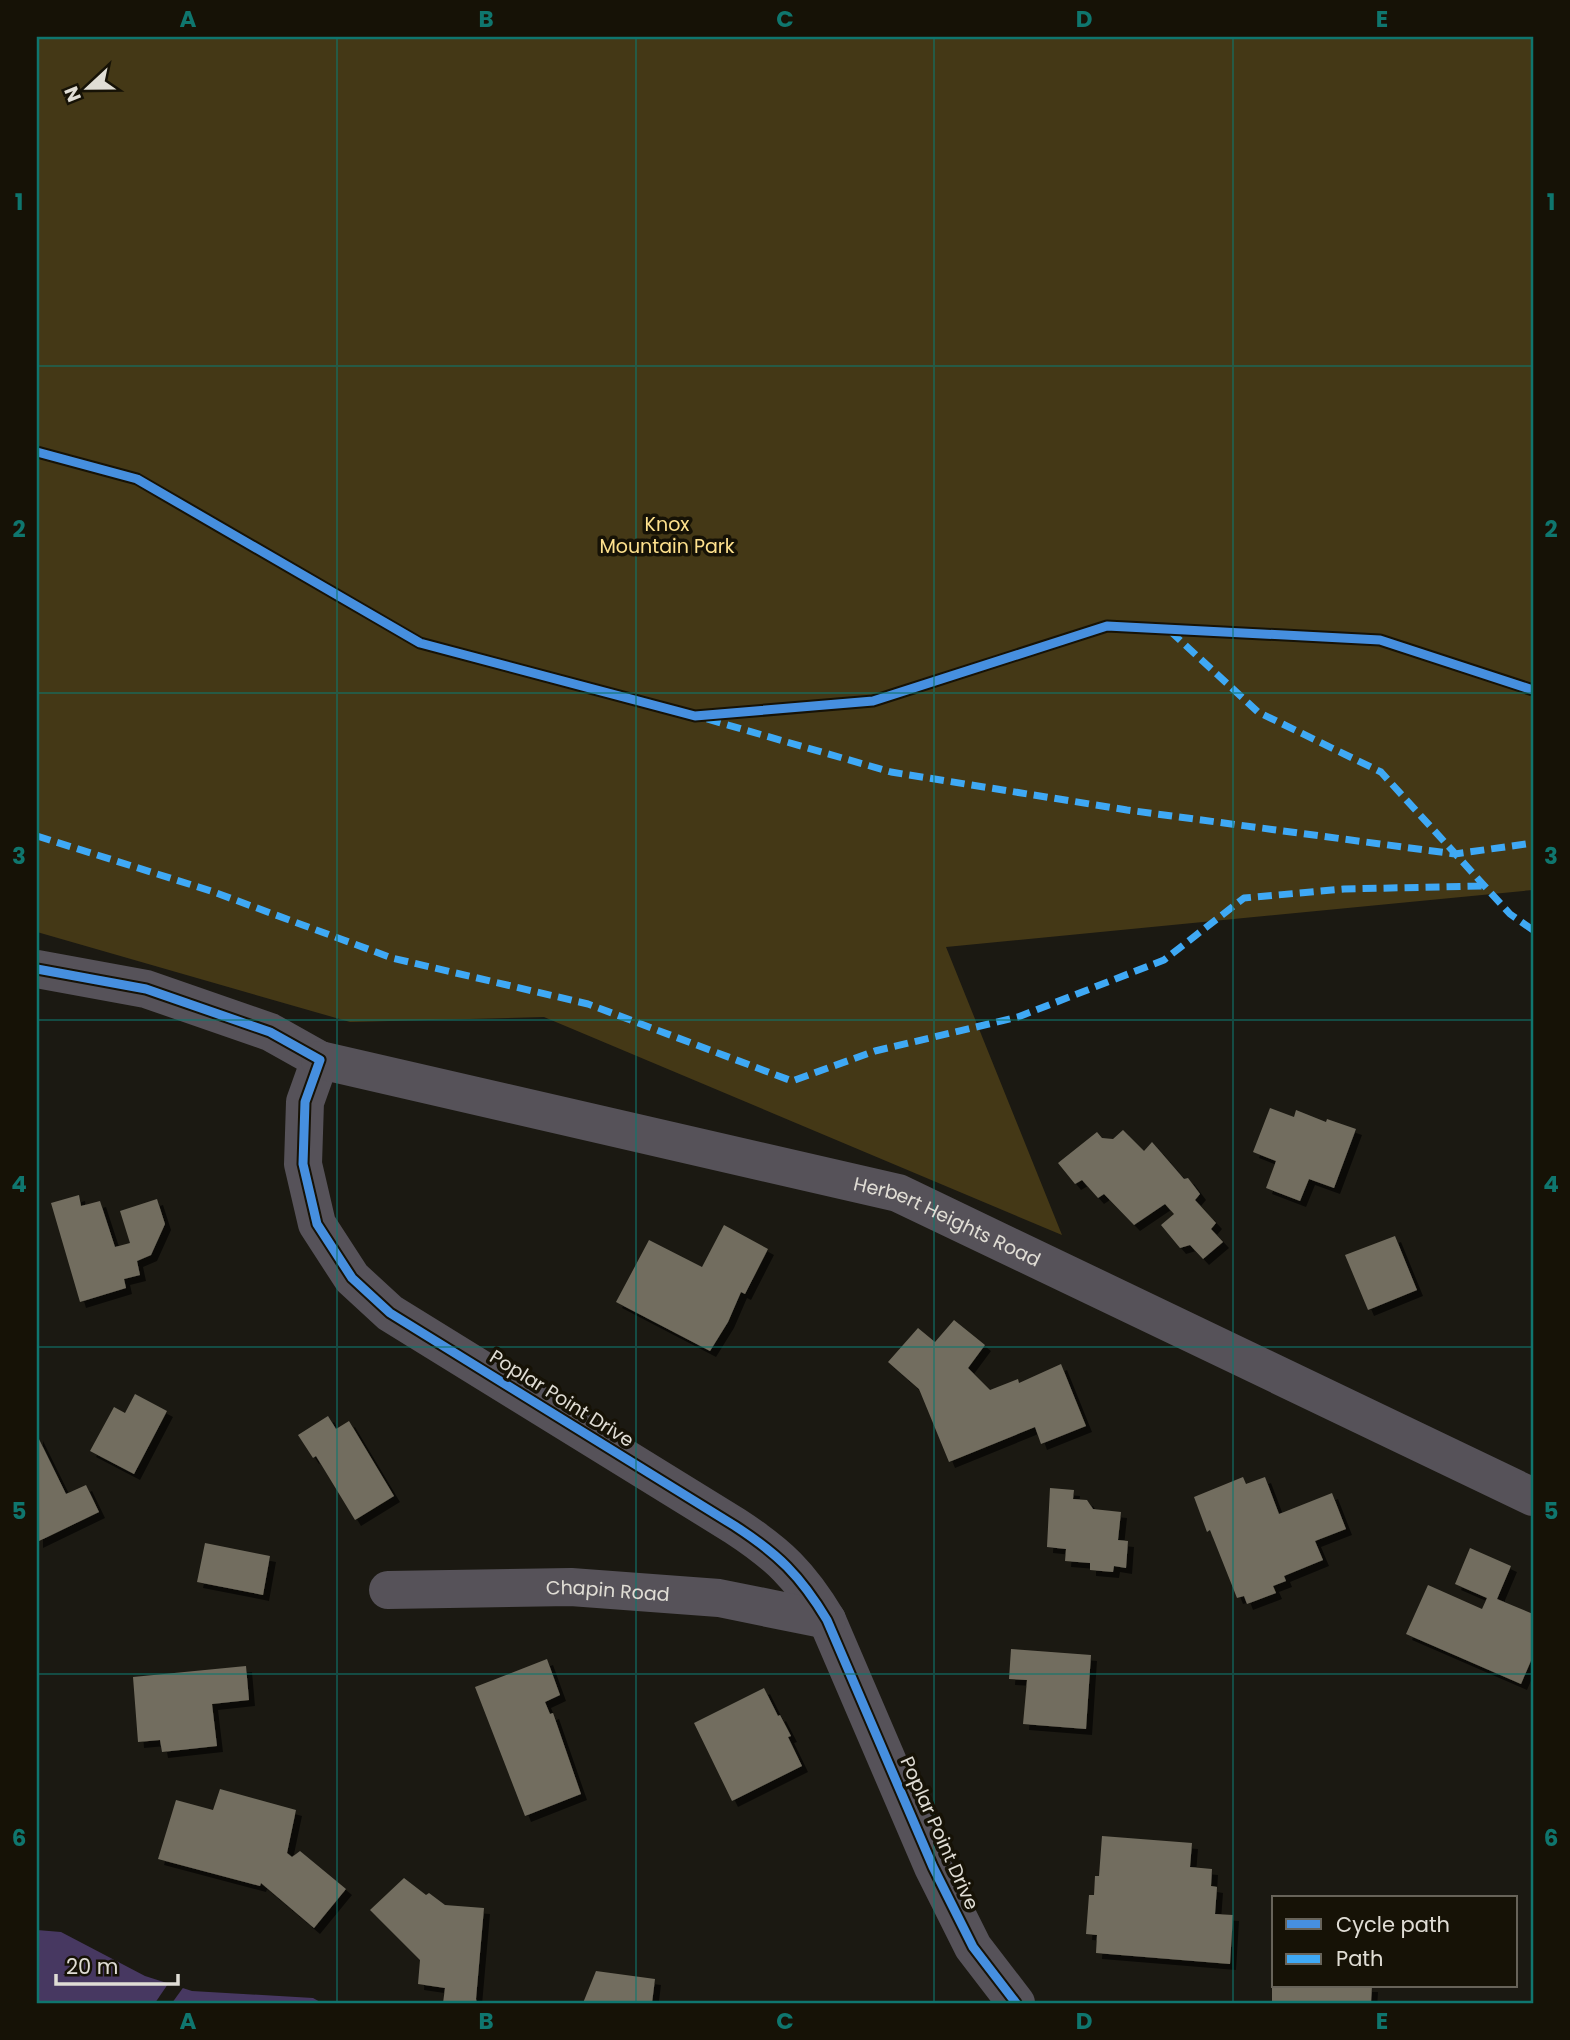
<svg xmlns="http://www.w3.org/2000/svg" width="1570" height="2040" viewBox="0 0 1570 2040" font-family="Poppins,sans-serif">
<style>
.green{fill:#443816}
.water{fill:#473861}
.pier{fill:#1b1912}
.building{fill:#726d5f;filter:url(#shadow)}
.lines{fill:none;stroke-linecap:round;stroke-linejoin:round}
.minor{stroke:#565259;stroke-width:38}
.quiet{stroke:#3fa9f5;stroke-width:7;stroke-dasharray:14 7;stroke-linecap:butt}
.cycleway-casing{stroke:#161206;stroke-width:13}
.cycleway{stroke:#468fdf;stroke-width:9}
.grid{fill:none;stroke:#0f766e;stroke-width:2;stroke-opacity:0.55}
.labels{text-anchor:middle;stroke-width:7;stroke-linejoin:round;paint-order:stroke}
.park-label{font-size:19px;fill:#fee18d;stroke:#161206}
.street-label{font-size:19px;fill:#e0ddd5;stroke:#161206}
.neatline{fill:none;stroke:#0f766e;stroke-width:2.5}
.grid-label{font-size:23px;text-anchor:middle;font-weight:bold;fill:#0f766e}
</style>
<defs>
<filter id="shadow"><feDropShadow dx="6" dy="6" stdDeviation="0" flood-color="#0009"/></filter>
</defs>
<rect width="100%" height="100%" fill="#1b1912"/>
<path class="green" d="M37,37H1533V890L946,947L1062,1235L544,1017L350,1022L37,932Z"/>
<path class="water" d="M37,1930L61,1932L145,1976L192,1991L313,1998L322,2003H37Z"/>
<path class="pier" d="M170,1981L185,1985L172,2003H155Z"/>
<path class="building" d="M1270,1108L1294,1117L1296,1110L1326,1122L1327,1119L1356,1129L1334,1188L1309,1179L1300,1201L1266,1188L1276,1161L1253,1152Z
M1123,1130L1144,1151L1152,1142L1184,1179L1188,1178L1200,1194L1195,1200L1216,1223L1211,1229L1223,1242L1203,1259L1190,1245L1180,1248L1161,1225L1174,1214L1165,1204L1134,1225L1104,1194L1098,1198L1082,1180L1075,1184L1058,1163L1097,1132L1102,1138L1113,1139Z
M79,1195L81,1206L100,1201L115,1247L130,1243L120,1211L157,1199L165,1224L151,1255L137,1261L140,1275L124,1279L126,1288L80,1302L51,1203Z
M724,1225L768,1249L745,1294L741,1292L728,1322L710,1351L616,1302L649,1240L702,1267Z
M1395,1236L1417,1290L1368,1310L1345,1255Z
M954,1320L985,1345L968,1368L990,1390L1018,1379L1019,1383L1061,1364L1086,1426L1041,1444L1035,1427L949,1462L919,1389L888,1362L918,1328L935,1342Z
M135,1394L167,1411L134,1474L90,1451L114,1407L125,1413Z
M328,1416L336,1429L349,1421L394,1496L355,1520L316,1456L313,1458L298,1435Z
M37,1435L66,1494L86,1485L99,1512L37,1542Z
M1243,1477L1246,1484L1265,1477L1279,1514L1332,1493L1346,1529L1315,1541L1323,1560L1284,1576L1286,1581L1273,1586L1276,1593L1247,1604L1244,1596L1237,1598L1210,1530L1207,1532L1194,1497Z
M1050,1488L1074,1490L1073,1499L1087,1500L1093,1509L1121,1512L1118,1540L1128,1541L1126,1568L1114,1566L1113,1572L1090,1570V1563L1065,1561L1066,1549L1047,1547Z
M205,1543L270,1556L263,1595L197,1582Z
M1470,1548L1511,1566L1497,1599L1533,1614V1656L1521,1684L1406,1634L1428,1585L1482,1609L1487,1598L1455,1584Z
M1011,1649L1091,1655L1086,1729L1023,1724L1027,1680L1009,1679Z
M547,1659L560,1695L545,1702L550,1714L553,1713L581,1794L525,1816L475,1687Z
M246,1666L249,1700L212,1704L217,1746L162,1752L160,1740L138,1742L133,1677Z
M764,1688L778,1716L780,1715L791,1736L788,1737L802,1766L732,1801L694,1723Z
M220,1789L296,1810L287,1853L292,1857L300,1851L346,1889L314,1928L261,1883L260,1886L158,1859L176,1800L213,1810Z
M1102,1836L1192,1843L1190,1867L1212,1869L1211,1886L1217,1887L1215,1914L1233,1915L1230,1964L1096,1953L1097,1935L1086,1934L1089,1895H1094L1095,1876H1099Z
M404,1878L426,1895L429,1893L445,1905L484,1908L476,1999L477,2003H443L445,1988L418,1984L420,1960L370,1910Z
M596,1971L655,1979L652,2003H583Z
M1272,1986H1372L1371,2003H1272Z"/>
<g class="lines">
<g class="minor">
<path d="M37,969L146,989L270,1032L320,1060L305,1102L303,1164L317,1224L352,1278L390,1313L735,1526C778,1554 800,1575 827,1620L933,1867L973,1947L1016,2003"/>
<path id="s1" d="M320,1060L898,1193L1533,1497"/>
<path id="s2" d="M388,1590L571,1587L719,1598L827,1620"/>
</g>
<path class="quiet" d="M1170,631L1258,712L1381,772L1510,914L1533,930
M707,719L891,772L1127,810L1455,854L1533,843
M37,836L211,891L392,958L588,1004L792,1081L875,1051L1018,1017L1164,960L1244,898L1344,889L1485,886"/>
<defs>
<path id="cycleway" d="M37,452L137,479L420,643L695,716L873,701L1107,626L1380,640L1533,690
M37,969L146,989L270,1032L320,1060L305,1102L303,1164L317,1224L352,1278L390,1313L735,1526C778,1554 800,1575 827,1620L933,1867L973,1947L1016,2003"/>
</defs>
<use href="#cycleway" class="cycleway-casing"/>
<use href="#cycleway" class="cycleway"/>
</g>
<path class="grid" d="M337,37V2003M636,37V2003M934,37V2003M1233,37V2003M37,366H1533M37,693H1533M37,1020H1533M37,1347H1533M37,1674H1533"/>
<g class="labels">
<g class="park-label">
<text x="667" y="531">Knox<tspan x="667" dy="22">Mountain Park</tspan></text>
</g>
<g class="street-label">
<text dy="7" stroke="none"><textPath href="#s1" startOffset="649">Herbert Heights Road</textPath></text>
<text transform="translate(562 1398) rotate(32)" y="7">Poplar Point Drive</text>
<text dy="7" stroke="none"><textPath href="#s2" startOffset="220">Chapin Road</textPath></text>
<text transform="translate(940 1833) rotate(66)" y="7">Poplar Point Drive</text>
</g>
</g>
<rect width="1570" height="2040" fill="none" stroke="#161206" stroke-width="77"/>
<rect x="1272" y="1896" width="245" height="91" fill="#161206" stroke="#676359" stroke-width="2"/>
<rect x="1286" y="1919" width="35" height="10" fill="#468fdf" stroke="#676359" stroke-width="2"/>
<text x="1336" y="1932" font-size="21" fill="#e0ddd5">Cycle path</text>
<rect x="1286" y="1954" width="35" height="10" fill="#3fa9f5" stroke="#676359" stroke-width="2"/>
<text x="1336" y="1966" font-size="21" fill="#e0ddd5">Path</text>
<g transform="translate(88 88) rotate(248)" stroke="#161206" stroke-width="5" paint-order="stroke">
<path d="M0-5L12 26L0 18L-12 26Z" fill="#e0ddd5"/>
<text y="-10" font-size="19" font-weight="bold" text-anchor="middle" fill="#e0ddd5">N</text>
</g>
<path d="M56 1974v10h122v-10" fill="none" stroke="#e0ddd5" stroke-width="3.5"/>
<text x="66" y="1974" font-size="21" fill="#e0ddd5" stroke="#161206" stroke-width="5" paint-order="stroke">20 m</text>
<rect x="38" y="38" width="1494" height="1964" class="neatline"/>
<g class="grid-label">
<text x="188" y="27">A</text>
<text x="486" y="27">B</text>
<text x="785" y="27">C</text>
<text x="1084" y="27">D</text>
<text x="1382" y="27">E</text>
<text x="19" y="210">1</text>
<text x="1551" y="210">1</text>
<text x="19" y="537">2</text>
<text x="1551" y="537">2</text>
<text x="19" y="864">3</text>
<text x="1551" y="864">3</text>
<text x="19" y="1192">4</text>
<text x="1551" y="1192">4</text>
<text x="19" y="1519">5</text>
<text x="1551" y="1519">5</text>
<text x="19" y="1846">6</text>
<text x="1551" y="1846">6</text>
<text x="188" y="2029">A</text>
<text x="486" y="2029">B</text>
<text x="785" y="2029">C</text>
<text x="1084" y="2029">D</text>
<text x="1382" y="2029">E</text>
</g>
</svg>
